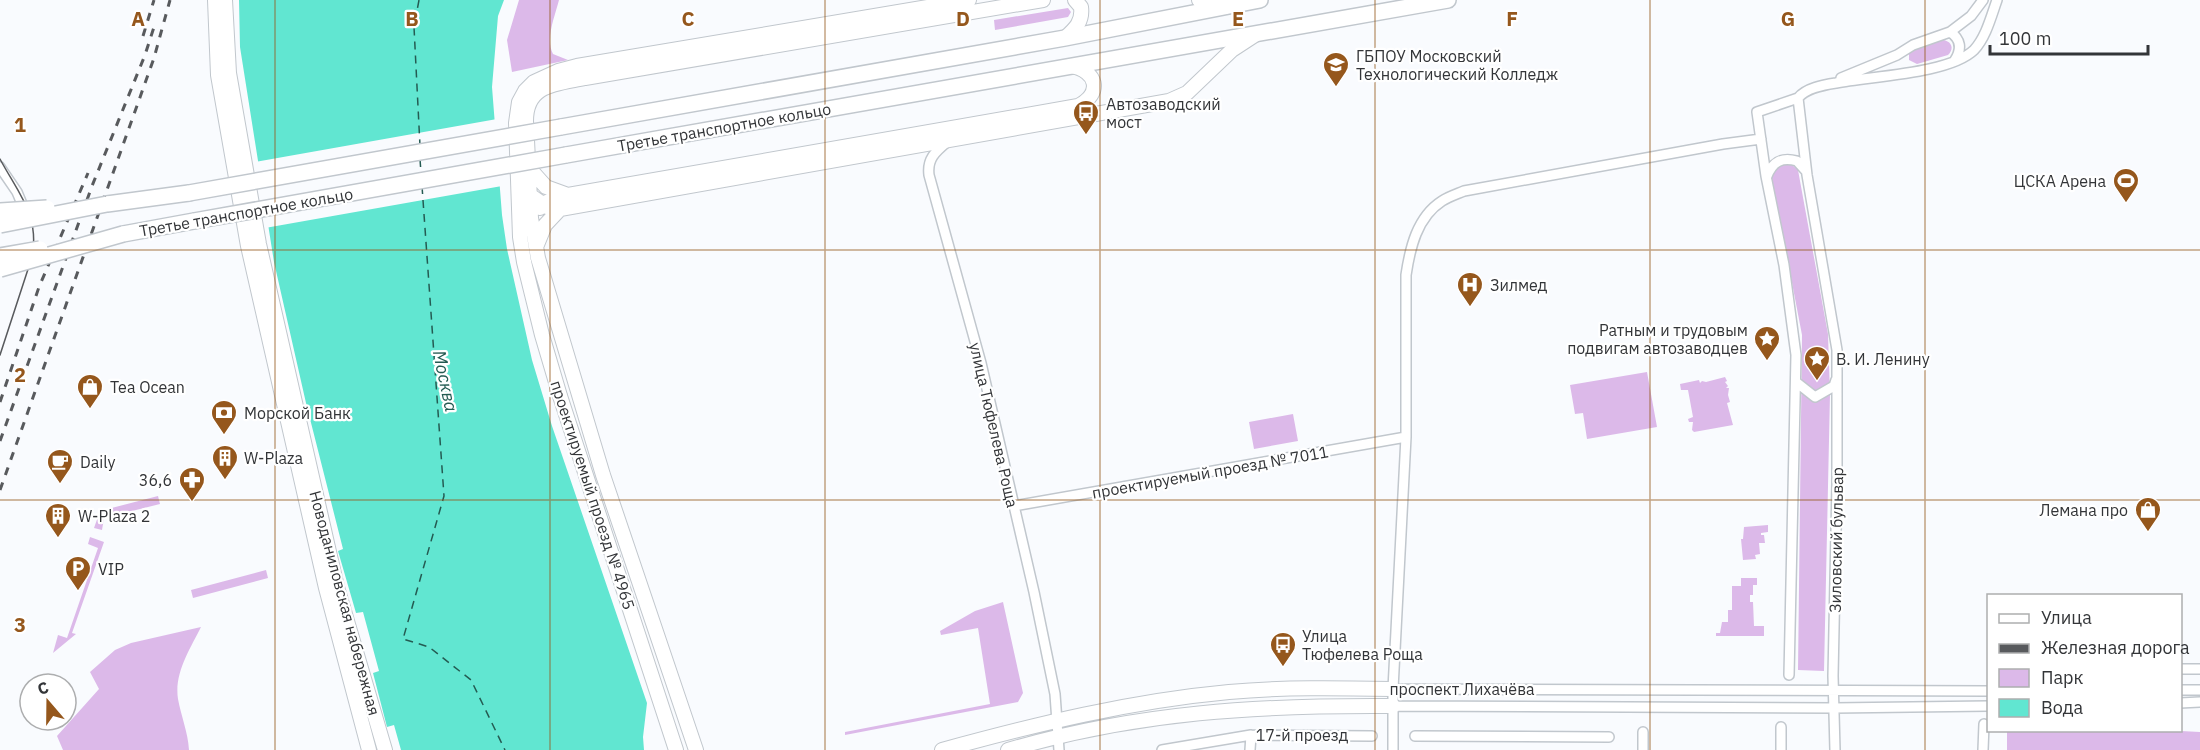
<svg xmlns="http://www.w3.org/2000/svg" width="2200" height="750" viewBox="0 0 2200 750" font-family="'IBM Plex Sans',sans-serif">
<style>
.green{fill:#dcb9e9}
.water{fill:#61e6d1}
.pier{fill:#f9fbfe}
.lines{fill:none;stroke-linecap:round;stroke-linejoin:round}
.ferry{stroke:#245b52;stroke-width:1.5;stroke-dasharray:8 6;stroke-linecap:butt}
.street-casing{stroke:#c1c7cd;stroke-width:12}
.secondary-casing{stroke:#c1c7cd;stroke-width:16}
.primary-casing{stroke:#c1c7cd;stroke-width:18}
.street{stroke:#fff;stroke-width:9}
.secondary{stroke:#fff;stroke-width:14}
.primary{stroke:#fff;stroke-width:15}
.tram{stroke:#585a5d;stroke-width:1.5}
.rail{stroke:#585a5d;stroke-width:3;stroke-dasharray:8 8;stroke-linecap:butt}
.primary-bridge-casing{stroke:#c1c7cd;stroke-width:18;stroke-linecap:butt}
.primary-bridge{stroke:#fff;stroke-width:15}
.grid{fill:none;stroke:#95571c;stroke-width:1.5;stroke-opacity:0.55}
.labels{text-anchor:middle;stroke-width:4.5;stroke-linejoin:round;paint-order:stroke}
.poi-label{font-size:16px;fill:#333538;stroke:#fff;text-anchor:start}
.street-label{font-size:16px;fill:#333538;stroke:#fff}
.water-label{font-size:18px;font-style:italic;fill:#245b52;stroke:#fff}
.grid-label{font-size:20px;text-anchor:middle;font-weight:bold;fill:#95571c;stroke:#fff;stroke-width:4.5;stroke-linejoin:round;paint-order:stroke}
</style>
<rect width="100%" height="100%" fill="#f9fbfe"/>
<path class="green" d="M519,0H559C555,16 545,39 553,54L568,60L512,72L507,40Z
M1068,8L1071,12L1068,17L995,30L994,20Z
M1943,40C1951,41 1955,48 1948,55L1917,64L1909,60V53L1913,50Z
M1783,163H1790L1798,170L1828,334L1830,394L1824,671L1798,670L1802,335L1771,173L1776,166Z
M1647,372L1657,427L1587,439L1583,413L1575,414L1570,385Z
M1725,377L1727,381L1725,382L1728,386L1726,388H1729L1728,395L1730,402L1727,403L1733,425L1694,432L1692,430L1693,422H1689L1688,419L1693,417L1688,390H1681L1680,384L1699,380L1700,383L1702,381L1706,382Z
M1293,414L1298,441L1254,449L1249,422Z
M158,496L160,504L104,518L102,530L94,528L100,511Z
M1768,525V532L1761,533V535H1764L1765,543H1759L1760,554L1755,555L1756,559L1743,560L1741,539H1743L1744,527Z
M90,537L104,542L72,633L76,634L53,653L58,635L67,638L98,548L88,544Z
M266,570L268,578L193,598L191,590Z
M1741,578H1757V585H1753V595H1750V602H1753L1754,626H1764V636H1716V633H1720L1722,622H1728V610H1732V586H1741Z
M1003,602L1023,693L1018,702L845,735V732L990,704L978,628L941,635L940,631L975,611Z
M201,627C190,649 174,673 178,699C181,716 188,732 189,750H63L57,736L99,689L90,672L115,650L131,643Z
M2162,730L2200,732V750H2007V731Z"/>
<path class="water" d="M239,0H504L498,16L492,87L502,215L507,249L532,360L552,426L647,703L643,737L644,750H401L394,725L387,727L373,673L379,671L363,612L356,613L338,551L343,549L306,403L274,262L240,47Z"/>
<path class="pier" d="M497,119L502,186L265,228L255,162Z"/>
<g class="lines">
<path class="ferry" d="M419,0L414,27L420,146
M420,159L421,173
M422,186L444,496L403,639L429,647L471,680L505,750"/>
<defs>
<path id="street" d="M1950,32C1961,39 1962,49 1955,60
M1841,78L1897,55L1913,45L1950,32L1971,16L1983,0
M947,142C935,152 927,159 929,175L981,363L1034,592L1055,694L1059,750
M0,167L17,192L25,211
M1767,176C1773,161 1782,157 1797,161L1806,171
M1796,382L1815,397L1834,386L1836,380
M1014,506L1406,437
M2180,669H2200
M1789,675L1796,355L1784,265L1766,176L1757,112L1798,98
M1393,689L1988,691
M2180,690H2200
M2180,703L2200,702
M1393,706L1835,708L1988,706
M1415,736L1609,737
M1162,750L1251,735L1372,736
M1250,750L1251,735
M1393,750V689L1406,437V275C1410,248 1417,217 1442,201C1448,197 1457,194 1464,191L1723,144L1761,139
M1643,750V732
M1781,750V727
M1835,750L1833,676L1837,484V350L1807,175L1798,98C1806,88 1823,85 1836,83C1871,76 1949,74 1974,50C1986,37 1991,17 1997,0
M1983,750L1984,724"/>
<path id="secondary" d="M215,0L218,75L248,246L326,588L369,750
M225,0L229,73L259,244L337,587L385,750
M1199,0L1225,7
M1065,38C1075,29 1083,22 1081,7L1075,0
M529,168L546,187L568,195
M527,193L547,207L560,209L1169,101L1187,93L1232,50L1255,35
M540,208L547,202L568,195L1078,106C1103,93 1097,71 1071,66
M536,247L545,225L560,209
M676,750L560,396L542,335L524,262L520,237L516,123L519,102L525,91L534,82L558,71L577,66L969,0
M696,750L603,475L538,258L531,218L526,121C526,84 556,84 585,78L1043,0
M942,750C1037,724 1131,701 1229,692C1283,687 1338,688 1393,689
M1008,750C1137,712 1260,705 1393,706"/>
<path id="primary" d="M561,127L1065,38L1260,0
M566,155L1448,0
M107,204L189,193
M123,234L194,221"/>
</defs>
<use href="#street" class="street-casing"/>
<use href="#secondary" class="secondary-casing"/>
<use href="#primary" class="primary-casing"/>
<use href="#street" class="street"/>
<use href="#secondary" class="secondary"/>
<use href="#primary" class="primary"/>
<path class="tram" d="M0,159C18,193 40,215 32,257L0,355"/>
<path class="rail" d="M143,36L154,0
M0,402L39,287L88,173
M0,441L92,186L145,55L154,27
M0,490L154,58L170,0"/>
<defs>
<path id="primary-bridge" d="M189,193L561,127
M0,211L47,208
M194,221L566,155
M0,225L107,204
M0,256L40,249
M0,269L123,234"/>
</defs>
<use href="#primary-bridge" class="primary-bridge-casing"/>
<use href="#primary-bridge" class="primary-bridge"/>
</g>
<path class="grid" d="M275,0V750M550,0V750M825,0V750M1100,0V750M1375,0V750M1650,0V750M1925,0V750M0,250H2200M0,500H2200"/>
<defs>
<symbol id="university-pin" viewBox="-11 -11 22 30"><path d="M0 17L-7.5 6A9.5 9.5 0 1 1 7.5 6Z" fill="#95571c" stroke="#fff"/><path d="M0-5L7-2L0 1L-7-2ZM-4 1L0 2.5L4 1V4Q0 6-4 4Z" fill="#fff"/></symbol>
<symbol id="bus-pin" viewBox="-11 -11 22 30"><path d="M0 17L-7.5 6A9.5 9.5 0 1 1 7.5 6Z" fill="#95571c" stroke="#fff"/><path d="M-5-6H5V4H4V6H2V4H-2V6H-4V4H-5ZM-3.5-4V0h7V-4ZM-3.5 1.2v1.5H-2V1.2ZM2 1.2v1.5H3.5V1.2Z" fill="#fff"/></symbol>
<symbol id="stadium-pin" viewBox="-11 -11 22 30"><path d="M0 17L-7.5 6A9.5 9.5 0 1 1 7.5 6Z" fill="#95571c" stroke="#fff"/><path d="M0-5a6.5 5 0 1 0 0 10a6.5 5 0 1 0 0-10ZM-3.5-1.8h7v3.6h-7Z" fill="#fff"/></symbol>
<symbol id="hospital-pin" viewBox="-11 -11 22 30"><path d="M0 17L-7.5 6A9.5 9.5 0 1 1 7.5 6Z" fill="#95571c" stroke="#fff"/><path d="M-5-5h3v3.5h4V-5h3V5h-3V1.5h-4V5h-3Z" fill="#fff"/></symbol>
<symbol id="sight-pin" viewBox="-11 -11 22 30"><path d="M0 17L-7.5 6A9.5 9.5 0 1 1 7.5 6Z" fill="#95571c" stroke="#fff"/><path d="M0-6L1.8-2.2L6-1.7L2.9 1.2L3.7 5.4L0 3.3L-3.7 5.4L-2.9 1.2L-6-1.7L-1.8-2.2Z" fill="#fff"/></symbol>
<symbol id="shop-pin" viewBox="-11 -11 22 30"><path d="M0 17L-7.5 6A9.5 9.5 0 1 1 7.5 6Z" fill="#95571c" stroke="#fff"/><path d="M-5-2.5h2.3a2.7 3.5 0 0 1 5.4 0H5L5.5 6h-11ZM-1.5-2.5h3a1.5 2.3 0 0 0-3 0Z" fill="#fff"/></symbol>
<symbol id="bank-pin" viewBox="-11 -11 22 30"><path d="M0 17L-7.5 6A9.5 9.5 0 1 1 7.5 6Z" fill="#95571c" stroke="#fff"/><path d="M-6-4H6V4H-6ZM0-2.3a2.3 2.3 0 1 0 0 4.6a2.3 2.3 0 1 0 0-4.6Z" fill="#fff"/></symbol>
<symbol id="building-pin" viewBox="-11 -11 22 30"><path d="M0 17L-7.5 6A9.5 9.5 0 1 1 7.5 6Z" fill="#95571c" stroke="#fff"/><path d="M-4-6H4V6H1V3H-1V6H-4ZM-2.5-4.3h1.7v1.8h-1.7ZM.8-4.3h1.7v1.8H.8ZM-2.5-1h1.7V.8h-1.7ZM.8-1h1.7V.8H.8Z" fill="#fff"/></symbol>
<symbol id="cafe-pin" viewBox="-11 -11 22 30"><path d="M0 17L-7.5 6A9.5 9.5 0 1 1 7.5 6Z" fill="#95571c" stroke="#fff"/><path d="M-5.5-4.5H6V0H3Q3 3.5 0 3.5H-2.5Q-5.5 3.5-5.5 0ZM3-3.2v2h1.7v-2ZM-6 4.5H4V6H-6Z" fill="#fff"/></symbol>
<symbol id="pharmacy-pin" viewBox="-11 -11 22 30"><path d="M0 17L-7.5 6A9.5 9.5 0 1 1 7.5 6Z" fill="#95571c" stroke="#fff"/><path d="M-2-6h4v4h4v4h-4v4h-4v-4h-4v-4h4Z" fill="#fff"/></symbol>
<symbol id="parking-pin" viewBox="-11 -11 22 30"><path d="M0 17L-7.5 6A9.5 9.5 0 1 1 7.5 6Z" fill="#95571c" stroke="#fff"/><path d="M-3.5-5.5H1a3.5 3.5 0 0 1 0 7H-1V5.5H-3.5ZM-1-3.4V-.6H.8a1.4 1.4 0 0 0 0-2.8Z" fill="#fff"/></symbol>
</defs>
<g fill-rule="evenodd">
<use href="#university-pin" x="1321" y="50" width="30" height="40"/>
<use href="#bus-pin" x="1071" y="98" width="30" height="40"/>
<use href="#stadium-pin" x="2111" y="166" width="30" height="40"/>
<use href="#hospital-pin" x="1455" y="270" width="30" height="40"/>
<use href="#sight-pin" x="1752" y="324" width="30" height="40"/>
<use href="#sight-pin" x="1802" y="344" width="30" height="40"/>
<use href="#shop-pin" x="75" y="372" width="30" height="40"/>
<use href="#bank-pin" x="209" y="398" width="30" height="40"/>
<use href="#building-pin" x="210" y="443" width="30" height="40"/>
<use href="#cafe-pin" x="45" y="447" width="30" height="40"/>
<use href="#pharmacy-pin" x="177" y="465" width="30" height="40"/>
<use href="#shop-pin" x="2133" y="495" width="30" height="40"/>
<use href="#building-pin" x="43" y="501" width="30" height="40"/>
<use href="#parking-pin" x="63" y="554" width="30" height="40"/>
<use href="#bus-pin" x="1268" y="630" width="30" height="40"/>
</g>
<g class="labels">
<g class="poi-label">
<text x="1356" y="62">ГБПОУ Московский<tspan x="1356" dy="18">Технологический Колледж</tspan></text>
<text x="1106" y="110">Автозаводский<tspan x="1106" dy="18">мост</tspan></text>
<text x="2106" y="187" text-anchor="end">ЦСКА Арена</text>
<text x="1490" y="291">Зилмед</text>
<text x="1748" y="336" text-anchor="end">Ратным и трудовым<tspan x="1748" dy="18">подвигам автозаводцев</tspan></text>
<text x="1836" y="365">В. И. Ленину</text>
<text x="110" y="393">Tea Ocean</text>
<text x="244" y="419">Морской Банк</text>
<text x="244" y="464">W-Plaza</text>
<text x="80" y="468">Daily</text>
<text x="172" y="486" text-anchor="end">36,6</text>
<text x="2128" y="516" text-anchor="end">Лемана про</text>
<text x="78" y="522">W-Plaza 2</text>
<text x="98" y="575">VIP</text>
<text x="1302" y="642">Улица<tspan x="1302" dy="18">Тюфелева Роща</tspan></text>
</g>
<g class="street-label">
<text transform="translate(724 127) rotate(-10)" y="6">Третье транспортное кольцо</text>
<text transform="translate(246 212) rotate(-10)" y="6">Третье транспортное кольцо</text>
<text transform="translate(994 425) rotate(77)" y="6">улица Тюфелева Роща</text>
<text transform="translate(1210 472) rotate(-10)" y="6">проектируемый проезд № 7011</text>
<text transform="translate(593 495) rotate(72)" y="6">проектируемый проезд № 4965</text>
<text transform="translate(1836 540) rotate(-89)" y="6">Зиловский бульвар</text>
<text transform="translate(345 603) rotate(75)" y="6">Новоданиловская набережная</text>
<text x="1462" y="695">проспект Лихачёва</text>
<text x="1302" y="741">17-й проезд</text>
</g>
<g class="water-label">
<text transform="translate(445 381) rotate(78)" y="6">Москва</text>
</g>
</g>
<g class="grid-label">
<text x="138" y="26">A</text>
<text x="412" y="26">B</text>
<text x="688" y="26">C</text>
<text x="963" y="26">D</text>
<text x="1238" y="26">E</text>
<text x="1512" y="26">F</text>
<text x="1788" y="26">G</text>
<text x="20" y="132">1</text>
<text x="20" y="382">2</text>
<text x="20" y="632">3</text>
</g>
<rect x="1987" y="594" width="195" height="138" fill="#ffffff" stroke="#adaeaf" stroke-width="1.5"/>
<rect x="1999" y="614" width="30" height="9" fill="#ffffff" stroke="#adaeaf" stroke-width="1.5"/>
<text x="2041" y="624" font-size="18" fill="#333538">Улица</text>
<rect x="1999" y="644" width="30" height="9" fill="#585a5d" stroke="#adaeaf" stroke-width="1.5"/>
<text x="2041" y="654" font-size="18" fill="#333538">Железная дорога</text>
<rect x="1999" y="669" width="30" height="18" fill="#dcb9e9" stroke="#adaeaf" stroke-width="1.5"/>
<text x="2041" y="684" font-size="18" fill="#333538">Парк</text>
<rect x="1999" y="699" width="30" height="18" fill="#61e6d1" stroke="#adaeaf" stroke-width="1.5"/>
<text x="2041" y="714" font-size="18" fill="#333538">Вода</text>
<g transform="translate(48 702) rotate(340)"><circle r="28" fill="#ffffff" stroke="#adaeaf" stroke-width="1.5"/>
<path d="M0-4.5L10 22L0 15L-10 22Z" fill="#95571c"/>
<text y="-9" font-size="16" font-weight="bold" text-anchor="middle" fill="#333538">С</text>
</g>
<path d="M1990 45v9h158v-9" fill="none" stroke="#333538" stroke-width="3"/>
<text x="1999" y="45" font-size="18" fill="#333538" stroke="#ffffff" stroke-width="4.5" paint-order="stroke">100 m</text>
</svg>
